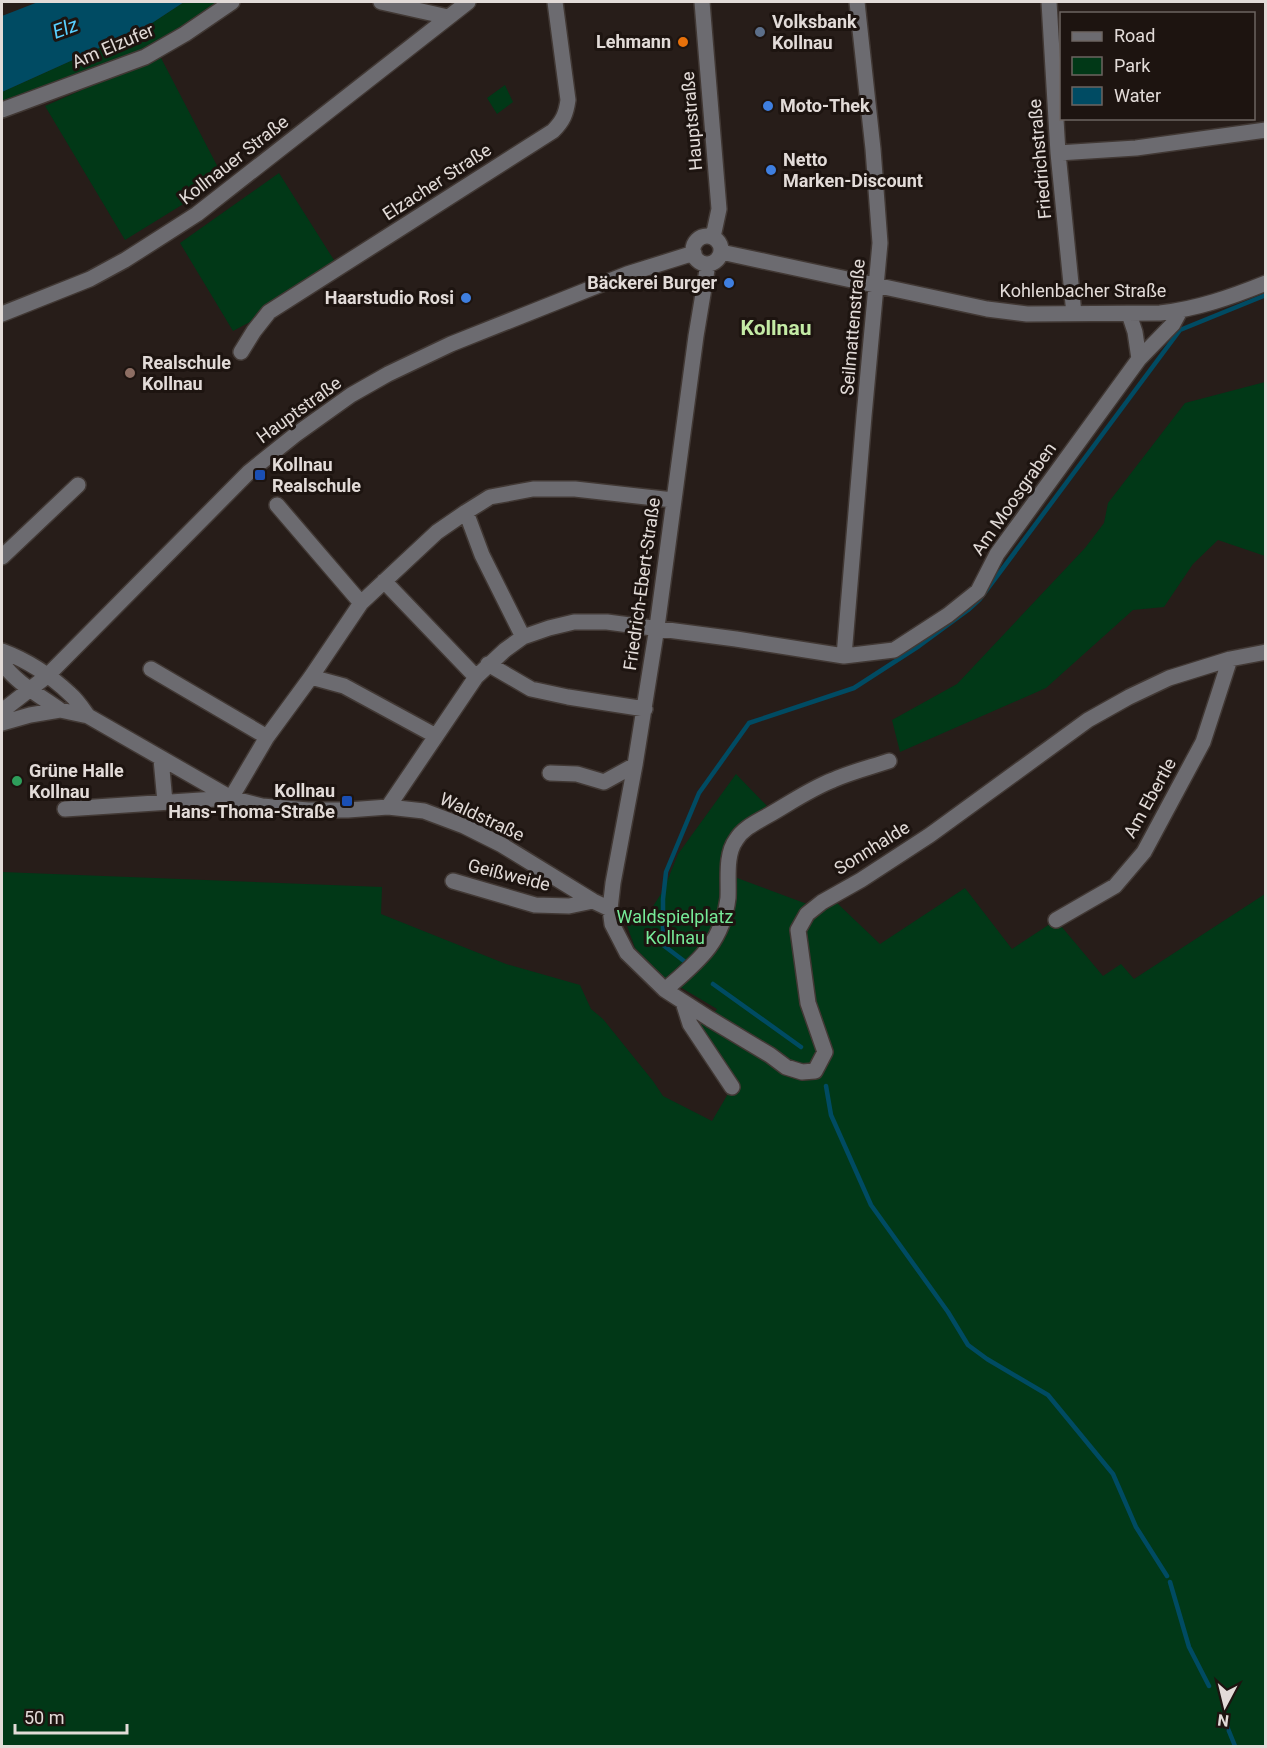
<svg xmlns="http://www.w3.org/2000/svg" width="1267" height="1748" viewBox="0 0 1267 1748" font-family="Roboto,sans-serif">
<style>
.green{fill:#013817}
.water{fill:#004b63}
.lines{fill:none;stroke-linecap:round;stroke-linejoin:round}
.stream{stroke:#004b63;stroke-width:4.5}
.minor-casing{stroke:#413834;stroke-width:18}
.minor{stroke:#6c6b70;stroke-width:15}
.service-dot{fill:#5c6f8a;stroke:#1d1410;stroke-width:2}
.food-dot{fill:#e8710a;stroke:#1d1410;stroke-width:2}
.shop-dot{fill:#3f7fe0;stroke:#1d1410;stroke-width:2}
.education-dot{fill:#8d6e63;stroke:#1d1410;stroke-width:2}
.transit-dot{fill:#1a4fb4;stroke:#1d1410;stroke-width:2}
.leisure-dot{fill:#2e9e5b;stroke:#1d1410;stroke-width:2}
.labels{text-anchor:middle;stroke-width:6;stroke-linejoin:round;paint-order:stroke}
.poi-label{font-size:18px;font-weight:bold;fill:#e2dbd8;stroke:#1d1410;text-anchor:start}
.street-label{font-size:18px;fill:#e2dbd8;stroke:#1d1410}
.park-label{font-size:18px;fill:#76ea98;stroke:#1d1410}
.water-label{font-size:20px;font-style:italic;fill:#58cfff;stroke:#1d1410}
.quarter-label{font-size:21px;font-weight:bold;fill:#c4eba5;stroke:#1d1410}
</style>
<rect width="100%" height="100%" fill="#271d19"/>
<path class="green" d="M184,2H232L185,34L2,110V92L146,27Z
M160,56L224,179L125,240L45,106Z
M505,85L513,102L497,114L487,98Z
M279,173L339,268L269,312L233,331L180,243Z
M1265,382V556L1218,540L1193,564L1164,607L1133,610L1046,688L900,752L892,720L957,684L1085,548L1104,523L1108,503L1185,403Z
M736,774L767,806C751,818 727,830 723,852C722,858 722,865 721,872L815,907L837,903L880,944L965,888L1012,949L1056,920L1103,976L1121,964L1134,979L1265,894V1746H2V872L382,887L381,914L506,964L580,985L591,1009L603,1019L653,1081L663,1096L712,1121L732,1087L690,1024L710,1019L717,1009L665,978L635,948L625,920L647,916L664,889L678,854Z"/>
<path class="water" d="M38,2H184L146,27L2,92V16Z"/>
<g class="lines">
<path class="stream" d="M684,961L663,945V899L666,872L699,793L749,723L854,688L919,646L968,610L980,599L1180,330L1266,295
M713,984L801,1047
M826,1086L831,1115L871,1205L948,1312L968,1345L987,1359L1048,1395L1113,1474L1136,1527L1167,1576
M1170,1582L1189,1647L1209,1686
M1224,1719L1235,1746"/>
<defs>
<path id="minor" d="M381,2L448,17
M702,2L719,209L713,237
M1049,2L1058,153L1074,314
M2,110L145,57L185,34L232,2
M1058,153L1136,148L1266,130
M693 250a14 14 0 1 1 28 0a14 14 0 1 1-28 0Z
M721,252L987,309L1027,314L1160,313C1197,309 1231,297 1266,283
M708,264L696,336L657,627L635,765L613,883L610,909L612,924L627,953L665,990L710,1019L770,1055L786,1067L802,1072L815,1071L825,1052L808,1003L798,930L807,914L822,902L861,880L930,835L1088,720L1129,697L1169,678L1230,659L1266,652
M2,314L90,279L125,260L197,214L468,2
M1129,314L1135,332L1139,359
M241,352L254,331L269,312L553,131C563,121 566,114 568,100L555,2
M277,505L361,603
M466,512L482,555L523,637
M2,557L78,485
M384,581L476,677
M2,651C26,660 51,676 70,694C77,700 83,709 88,716
M844,656L864,416L880,243L873,149L857,2
M2,662C13,681 42,697 60,710
M488,664L531,689L568,697L645,709
M151,669L267,737
M311,677L344,686L436,736
M2,711L47,676L249,472L295,435L351,395L388,374L451,344L627,274L694,253
M2,723L30,715L60,710L88,716L231,798L262,806L308,810H348L388,807L424,811L464,826L502,845L593,901L610,909
M161,759L165,802
M550,773L577,774L604,782L635,765
M231,798L267,737L311,677L361,603L437,532L466,512L490,497L533,489H575L673,500
M388,807L476,677L505,650L523,637L549,628L574,622H607L736,639L844,656L894,650L948,615L978,591L997,554L1139,359L1173,324L1180,311
M65,809L231,798
M453,881L535,905L569,906L593,901
M1056,920L1115,886L1144,852L1203,742L1230,659
M665,990C696,963 723,943 728,898C729,880 725,855 736,840C743,828 757,822 769,815C790,803 810,789 833,780C851,772 871,767 889,761
M683,1002L690,1024L732,1087"/>
</defs>
<use href="#minor" class="minor-casing"/>
<use href="#minor" class="minor"/>
</g>
<circle class="service-dot" cx="760" cy="32" r="6"/>
<circle class="food-dot" cx="683" cy="42" r="6"/>
<g class="shop-dot">
<circle cx="768" cy="106" r="6"/>
<circle cx="771" cy="170" r="6"/>
<circle cx="729" cy="283" r="6"/>
<circle cx="466" cy="298" r="6"/>
</g>
<circle class="education-dot" cx="130" cy="373" r="6"/>
<g class="transit-dot">
<rect x="254" y="469" width="12" height="12" rx="3"/>
<rect x="341" y="795" width="12" height="12" rx="3"/>
</g>
<circle class="leisure-dot" cx="17" cy="781" r="6"/>
<g class="labels">
<g class="poi-label">
<text x="772" y="28">Volksbank<tspan x="772" dy="21">Kollnau</tspan></text>
<text x="671" y="48" text-anchor="end">Lehmann</text>
<text x="780" y="112">Moto-Thek</text>
<text x="783" y="166">Netto<tspan x="783" dy="21">Marken-Discount</tspan></text>
<text x="717" y="289" text-anchor="end">Bäckerei Burger</text>
<text x="454" y="304" text-anchor="end">Haarstudio Rosi</text>
<text x="142" y="369">Realschule<tspan x="142" dy="21">Kollnau</tspan></text>
<text x="272" y="471">Kollnau<tspan x="272" dy="21">Realschule</tspan></text>
<text x="29" y="777">Grüne Halle<tspan x="29" dy="21">Kollnau</tspan></text>
<text x="335" y="797" text-anchor="end">Kollnau<tspan x="335" dy="21">Hans-Thoma-Straße</tspan></text>
</g>
<g class="street-label">
<text transform="translate(113 46) rotate(-23)" y="6">Am Elzufer</text>
<text transform="translate(692 121) rotate(-95)" y="6">Hauptstraße</text>
<text transform="translate(1040 159) rotate(-95)" y="6">Friedrichstraße</text>
<text transform="translate(234 160) rotate(-38)" y="6">Kollnauer Straße</text>
<text transform="translate(437 182) rotate(-33)" y="6">Elzacher Straße</text>
<text x="1083" y="297">Kohlenbacher Straße</text>
<text transform="translate(853 327) rotate(-85)" y="6">Seilmattenstraße</text>
<text transform="translate(299 410) rotate(-36)" y="6">Hauptstraße</text>
<text transform="translate(1014 499) rotate(-55)" y="6">Am Moosgraben</text>
<text transform="translate(642 584) rotate(-82)" y="6">Friedrich-Ebert-Straße</text>
<text transform="translate(1150 798) rotate(-61)" y="6">Am Ebertle</text>
<text transform="translate(482 817) rotate(25)" y="6">Waldstraße</text>
<text transform="translate(872 848) rotate(-32)" y="6">Sonnhalde</text>
<text transform="translate(509 875) rotate(14)" y="6">Geißweide</text>
</g>
<g class="park-label">
<text x="675" y="923">Waldspielplatz<tspan x="675" dy="21">Kollnau</tspan></text>
</g>
<g class="water-label">
<text transform="translate(65 28) rotate(-20)" y="7">Elz</text>
</g>
<g class="quarter-label">
<text x="776" y="335">Kollnau</text>
</g>
</g>
<rect width="1267" height="1748" fill="none" stroke="#e2dbd8" stroke-width="6"/>
<rect x="1060" y="12" width="195" height="108" fill="#1d1410" stroke="#6c6460" stroke-width="1.5"/>
<rect x="1072" y="32" width="30" height="9" fill="#6c6b70" stroke="#6c6460" stroke-width="1.5"/>
<text x="1114" y="42" font-size="18" fill="#e2dbd8">Road</text>
<rect x="1072" y="57" width="30" height="18" fill="#013817" stroke="#6c6460" stroke-width="1.5"/>
<text x="1114" y="72" font-size="18" fill="#e2dbd8">Park</text>
<rect x="1072" y="87" width="30" height="18" fill="#004b63" stroke="#6c6460" stroke-width="1.5"/>
<text x="1114" y="102" font-size="18" fill="#e2dbd8">Water</text>
<g transform="translate(1225 1706) rotate(187)" stroke="#1d1410" stroke-width="4.5" paint-order="stroke">
<path d="M0-4.5L10 22L0 15L-10 22Z" fill="#e2dbd8"/>
<text y="-9" font-size="16" font-weight="bold" text-anchor="middle" fill="#e2dbd8">N</text>
</g>
<path d="M15 1724v9h112v-9" fill="none" stroke="#e2dbd8" stroke-width="3"/>
<text x="24" y="1724" font-size="18" fill="#e2dbd8" stroke="#1d1410" stroke-width="4.5" paint-order="stroke">50 m</text>
</svg>
